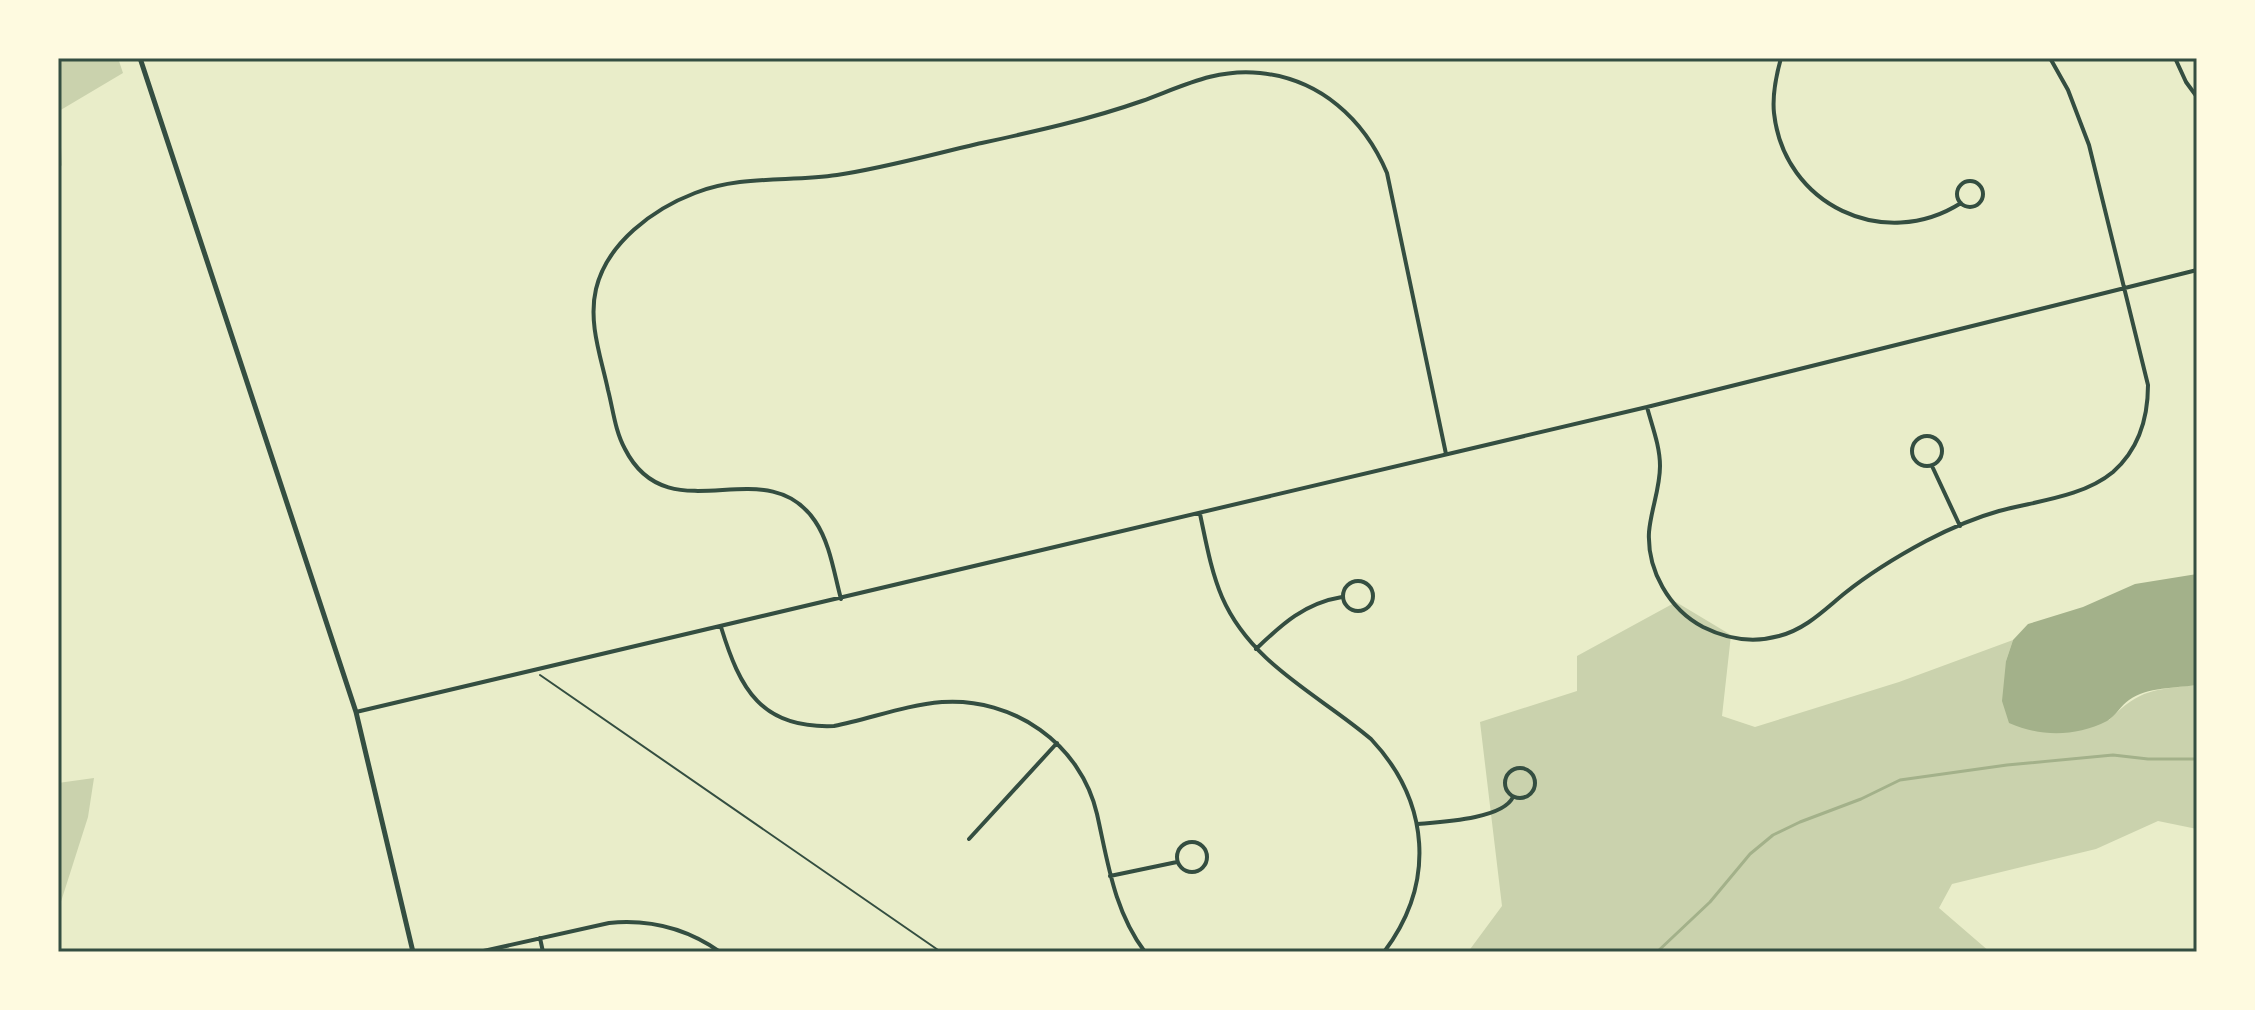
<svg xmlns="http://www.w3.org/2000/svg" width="2255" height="1010" viewBox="0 0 2255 1010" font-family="'Public Sans',sans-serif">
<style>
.green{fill:#cad2ad}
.water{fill:#a3b18a}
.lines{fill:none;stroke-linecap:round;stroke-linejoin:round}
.stream{stroke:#a3b18a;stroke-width:3}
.path{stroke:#344e41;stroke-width:2}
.minor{stroke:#344e41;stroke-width:4}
.tertiary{stroke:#344e41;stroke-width:5}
.neatline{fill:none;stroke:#344e41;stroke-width:3}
</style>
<rect width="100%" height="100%" fill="#e9edc9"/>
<path class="green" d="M58,58H118L123,73L59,111L62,165L58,171Z
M1676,602L1731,635L1722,716L1755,727L1899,682L2013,640L2006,661L2109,720C2141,688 2154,690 2197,685V829L2158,821L2096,849L1952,884L1939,908L1990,952H1468L1502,906L1480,722L1577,691V656Z
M94,778L88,817L58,911V783Z"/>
<path class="water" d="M2197,574V685C2176,688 2147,687 2129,700C2121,705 2116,716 2107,721C2075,737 2041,737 2009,723L2002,701L2006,661L2013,640L2028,624L2083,607L2135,584Z"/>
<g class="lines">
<path class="stream" d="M1657,952L1710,902L1750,854L1773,835L1800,822L1861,799L1900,780L2007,765L2113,755L2148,759H2197"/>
<path class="path" d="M540,675L941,952"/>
<path class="minor" d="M1781,58C1776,76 1772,94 1774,113C1784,205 1884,252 1961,203
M2175,58L2186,82L2197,97
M1957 194a13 13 0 1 1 26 0a13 13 0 1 1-26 0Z
M1647,407C1652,426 1660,446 1660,466C1660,489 1651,509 1649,532C1647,570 1669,609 1703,627C1727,639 1754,643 1779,636C1806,629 1824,610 1845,593C1870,573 1898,556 1926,541C1949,529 1974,518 1999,511C2036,501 2083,497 2113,472C2139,449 2148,419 2148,385L2089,145L2068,90L2050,58
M1912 451a15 15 0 1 1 30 0a15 15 0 1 1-30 0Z
M1932,466L1960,526
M1200,514C1206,542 1211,571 1222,597C1251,664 1318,694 1371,739C1430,802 1436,883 1384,952
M1343 596a15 15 0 1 1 30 0a15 15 0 1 1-30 0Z
M841,599C834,573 830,543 815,521C766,448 669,536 625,449C615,431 613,409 608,390C601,357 588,323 596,289C607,243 653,209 695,193C741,175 789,182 837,175C884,168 930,155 977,144C1032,132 1088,120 1142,101C1181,87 1216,68 1260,73C1320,79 1364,119 1387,173L1446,454
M721,627C740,689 761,729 834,726C870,719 905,705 942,702C1013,697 1081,744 1097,814C1108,863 1114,911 1145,952
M1256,649C1282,624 1305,603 1342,597
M356,712L1647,407L2197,270
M1505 783a15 15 0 1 1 30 0a15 15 0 1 1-30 0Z
M1418,824C1441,822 1503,819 1513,797
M969,839L1057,743
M1177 857a15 15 0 1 1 30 0a15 15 0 1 1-30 0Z
M1110,876L1177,862
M540,938L543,952
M479,952L609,923C650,919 686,928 720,952"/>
<path class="tertiary" d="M140,58L356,712L413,952"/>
</g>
<rect width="2255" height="1010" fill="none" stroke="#fefae0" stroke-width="120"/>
<rect x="60" y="60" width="2135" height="890" class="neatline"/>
</svg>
